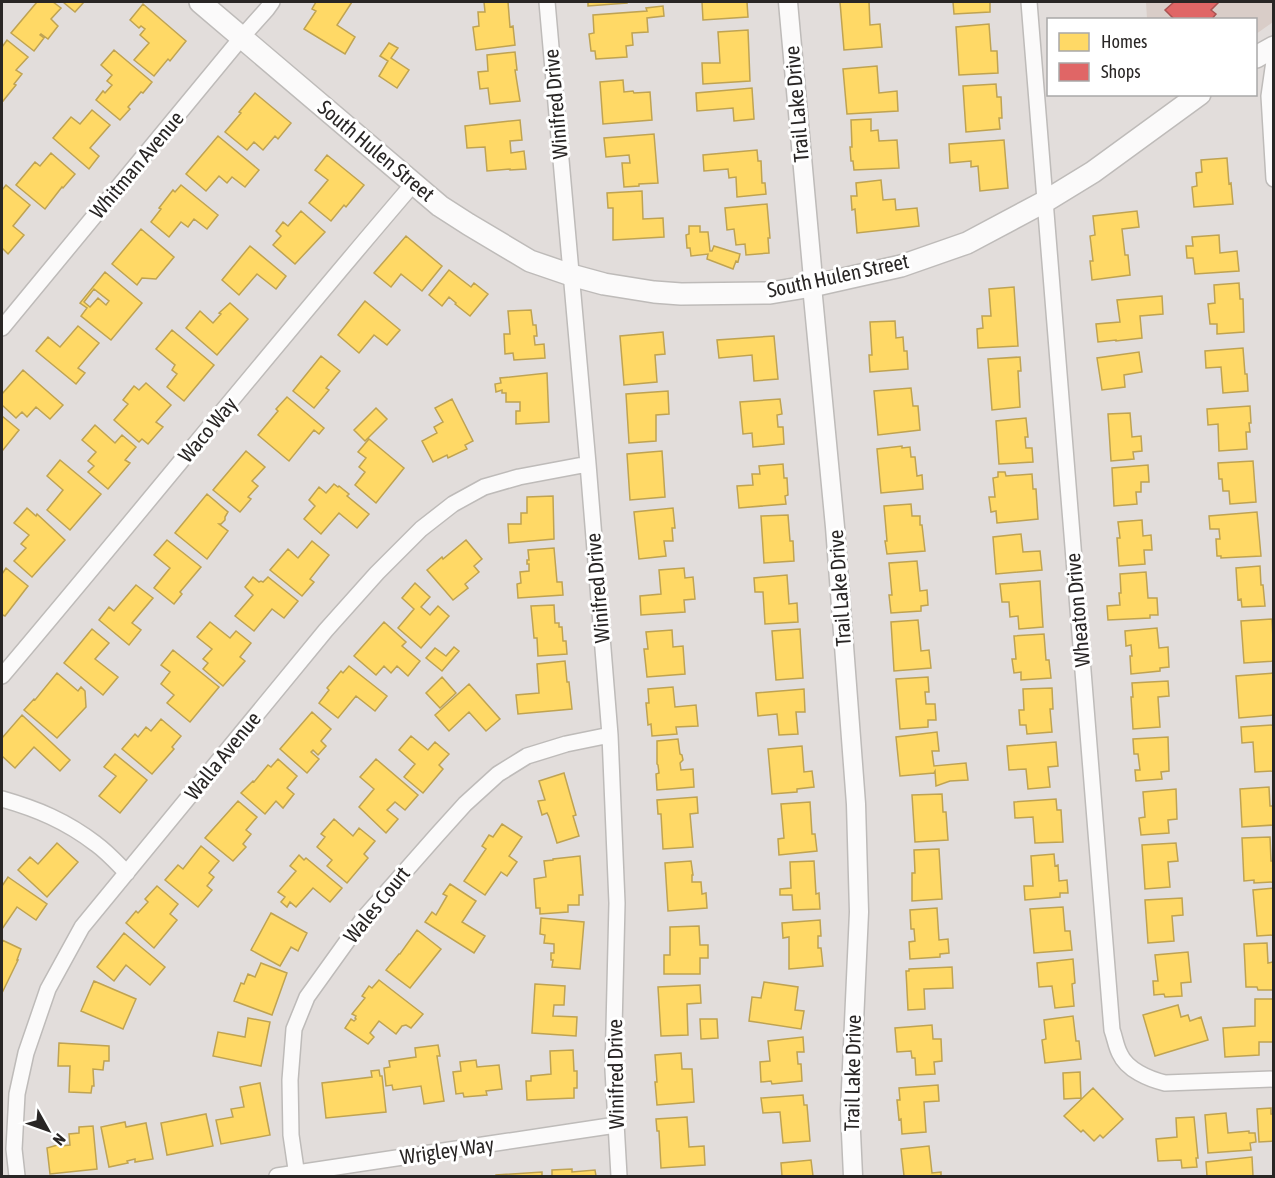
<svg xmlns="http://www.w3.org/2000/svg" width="1275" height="1178" viewBox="0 0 1275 1178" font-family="'Asap Condensed',sans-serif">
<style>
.built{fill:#d9cdc8}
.homes{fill:#ffd966;stroke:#bfa352;stroke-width:1.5;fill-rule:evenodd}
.shops{fill:#e06666;stroke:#a95352;stroke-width:1.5}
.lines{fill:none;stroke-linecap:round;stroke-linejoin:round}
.minor-casing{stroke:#bebbb9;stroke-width:18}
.tertiary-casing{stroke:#bebbb9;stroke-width:21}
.secondary-casing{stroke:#bebbb9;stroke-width:24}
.minor{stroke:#fbfafa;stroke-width:15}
.tertiary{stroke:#fbfafa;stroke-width:18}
.secondary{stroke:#fbfafa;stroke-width:21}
.labels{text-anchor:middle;stroke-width:6;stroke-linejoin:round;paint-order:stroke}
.street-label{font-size:21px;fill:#292625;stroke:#fff}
</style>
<rect width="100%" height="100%" fill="#e2dddb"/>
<path class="built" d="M1146,2H1273V22L1256,34V20L1147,19Z"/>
<path class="homes" d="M37,2H53L61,8L51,19L58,26L48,39L41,34L40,35L44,38L34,51L11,33Z
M63,2H84L75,12Z
M316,2H352L337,25L355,37L345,54L304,29L316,11L312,9Z
M484,2H508L510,27L513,26L515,45L476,50L473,27L479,26L478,12H485Z
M588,2H627V3L588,6Z
M702,2H747L748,17L703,20Z
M840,2H869L870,25L880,24L882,47L844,50Z
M953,2H990V12L954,14Z
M143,4L186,41L170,61L168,59L154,76L134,60L149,43L140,35L145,29L141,26L139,28L130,20Z
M663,6L664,16L647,18L648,32L632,33L633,45L626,46L627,57L596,59L595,51H591L589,34L594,33L593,15L647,11L646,8Z
M989,24L991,51H997L998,73L959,75L956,27Z
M748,30L750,81L703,84L702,63H720L718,32Z
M7,40L28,57L16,70L22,74L14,84L16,85L3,101L2,99V47Z
M389,43L398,48L391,58L409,70L397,88L379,76L388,61L380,56Z
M114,50L152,82L143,93L141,92L128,107L130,109L120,120L96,100L103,91L105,93L112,85L107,81L112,75L101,65Z
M515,52L517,70H515L520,101L490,104L488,88L480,89L478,72L488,71L487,55Z
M877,66L879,93L897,91L898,111L847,114L843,69Z
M623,80L624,92L633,91L634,93L650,92L652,120L603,124L600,82Z
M996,84L997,97H1001L1002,118H999L1000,129L966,132L963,86Z
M752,88L754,119L734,121L733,108L697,111L696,93Z
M255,93L291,123L278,139L275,136L263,150L254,142L247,150L225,132L241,113L239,112Z
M92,110L110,125L90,148L99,156L89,169L53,138L71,117L80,124Z
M871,119V131L878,130L879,141L897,140L899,168L854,170L853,161H851L850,147H852L851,120Z
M520,120L522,140L510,141L511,153L524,151L526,169L510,170V169L487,171L485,147L467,148L465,126Z
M654,134L658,183L639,184V186L624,187L622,163H630L629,155L606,157L604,138Z
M218,136L259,170L245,187L232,177L227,183L219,176L206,191L186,174Z
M1004,140L1008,188L980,191L978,166L971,167V161L950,163L949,144Z
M757,150L758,161H761L762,183H765L766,194L737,197L736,177L729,178L728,169L704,171L703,155Z
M51,153L75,174L63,188L62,187L45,209L16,185L35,162L40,166Z
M327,155L364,185L346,207L344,205L331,221L309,203L328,180L315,170Z
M1227,158L1229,184L1231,183L1233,204L1194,207L1192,187L1197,186L1196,173L1202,172L1201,160Z
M881,180L883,200L895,199L896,210L917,208L919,226L857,233L855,209L852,210L851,196H857L856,183Z
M6,185L30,205L13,226L24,235L8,254L2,248V190Z
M181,185L218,215L207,229L194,219L188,227L181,222L169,237L151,222L161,209L159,208L173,190L175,192Z
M642,191L643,219L663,218L664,237L613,240V208H608L607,193Z
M767,204L770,238H768L769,253L746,255L745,244L736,245L734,229L727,230L725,208Z
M301,211L325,232L295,264L273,245L281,236L276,231L283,222L288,226Z
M1137,211L1139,227L1122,229L1125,255H1128L1130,275L1092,280L1090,261H1093L1090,236L1095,235L1093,216Z
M689,226H700V232H708L710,251H712L714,246L740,254L738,262L736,261L733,269L707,259L708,254L691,256L690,248H687L686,235L689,234Z
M141,229L174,257L156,279L142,278L137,285L112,264Z
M1219,235L1220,253L1237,251L1239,271L1195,274L1193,258H1187L1186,246H1193L1192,237Z
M406,236L442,266L422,291L401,274L391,287L374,273Z
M250,246L286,276L276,289L257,274L239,295L222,280Z
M449,270L471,287L474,283L488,294L470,316L455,304L456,303L449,297L442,306L429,295Z
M105,272L142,303L111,340L81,316L87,308L80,303ZM94,289L109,301L106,305L98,298L90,307L84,302Z
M1239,283L1240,299H1243L1244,332L1217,334V324H1210L1208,304L1215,303L1214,285Z
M1014,287L1018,346L978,348L977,329L983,328L982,316H991L989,289Z
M1162,296L1163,314L1140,316L1142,338L1116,341V340L1098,342L1096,324L1120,322L1117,300Z
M365,301L400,330L387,345L374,335L359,353L338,335Z
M230,303L248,319L217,355L186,328L200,311L213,323L221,314L219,313Z
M531,310L533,325H536L537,336H534L535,345L544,344L545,358L514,360L513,353L505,354L504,334H510L508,311Z
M895,321L896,338L903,337L904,351H907L908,369L870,372L869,355H872L870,322Z
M78,326L99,343L78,368L85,373L76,384L36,351L48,337L60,347Z
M172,330L214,365L184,401L167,387L177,374L172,370L175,365L156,349Z
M663,332L665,354L655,355L657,382L624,385L620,336Z
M774,336L778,379L754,381L752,355L719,358L717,340Z
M1243,348L1245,374H1247L1248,391L1223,393L1221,367L1206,368L1205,351Z
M1139,352L1142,372L1124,375L1125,387L1102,390L1097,358Z
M321,356L340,371L326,388L329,390L314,408L293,391Z
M1020,357L1021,371H1018L1020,407L992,410L988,359Z
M23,370L63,405L50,419L36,407L27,417L22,412L16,418L2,405V394Z
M547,373L549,422L516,424V411H520V402H506V393H502V390L496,392L495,384L501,383L500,378Z
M146,383L171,405L156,422L163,427L148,444L142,439L139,442L114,420L128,404L123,400L134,386L139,390Z
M911,388L913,406H918L920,430L878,435L874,391Z
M668,391L669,414L656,415V441L629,443L626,394Z
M287,397L324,428L319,434L314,430L289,461L258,435L278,411L276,409Z
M452,399L473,441L465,445L467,449L448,458L447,455L433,462L422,441L437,433L434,427L443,422L435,408Z
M780,399L782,414L777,415L778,427H783L784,444L753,447L752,433L743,434L740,402Z
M1250,406L1251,423H1249L1250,432H1246L1247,449L1219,451L1218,424L1208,425L1207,409Z
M376,408L387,419L365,441L354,430Z
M1130,413L1132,437L1141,436L1142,451L1133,452L1134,459L1111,461L1108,414Z
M2,416L19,430L3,450L2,449Z
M1026,418L1028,437H1025L1026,448H1032L1033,462L999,464L996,421Z
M95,425L115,443L122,435L136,447L125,460L130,463L108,489L88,472L94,466L88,461L96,452L82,440Z
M369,439L404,468L376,503L355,485L365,472L359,467L366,458L358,452Z
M902,446V448L910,447L911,457H915L917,476L922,475L923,489L881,493L877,449Z
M246,451L265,467L252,481L258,486L248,497L251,499L240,512L213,490Z
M662,451L665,497L630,500L627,454Z
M60,460L101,494L70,530L47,510L63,490L47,476Z
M1253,461L1256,502L1230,504L1229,491H1223L1222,479H1219L1218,463Z
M783,464L784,478H787L788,495L785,496L786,504L739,508L737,486L753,485L752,474H760L759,466Z
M1148,465L1149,482H1141V492H1136L1137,504L1114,506L1112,468Z
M998,472H1005L1006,476L1032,474L1033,489H1036L1038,519L997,523L996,511L991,512L989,497H995L993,478L998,477Z
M334,484L338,487L339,486L349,494L347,496L369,514L357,528L339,513L321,534L304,519L315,506L309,500L319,487L326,493Z
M207,494L228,512L225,517V520L221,524H219L228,531L207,559L175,533Z
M553,496L554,539L509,543L508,524H521V513H527V497Z
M911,504L912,516H920V525H922L925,551L887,554L885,541H887L884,506Z
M27,508L36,516L37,514L65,540L32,577L14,561L26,548L21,544L29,535L14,523Z
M673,508L675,528H672L673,541H664L666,556L639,559L634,512Z
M1257,512L1261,556L1221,558V556H1217L1216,539H1220L1219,529H1210L1209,516Z
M788,515L790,541H793L794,561L764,563L761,516Z
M1142,520L1143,536L1151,535L1152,550H1144L1145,564L1119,566L1117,538H1120L1118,522Z
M1021,534L1023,552L1040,551L1042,570L996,574L993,537Z
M167,540L201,567L180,592L182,594L174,604L154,588L170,568L154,555Z
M466,540L482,559L474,566L479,572L465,584L468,588L453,600L427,570L442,557L443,559Z
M312,541L329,555L310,579L314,582L302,596L270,570L288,549L298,558Z
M554,548L557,582H562L563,595L518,598L517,584L521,583L520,572L529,571V564H527V560H529L528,550Z
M917,561L920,591L927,590L928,605L921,606V611L891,613L889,595H892L889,563Z
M1260,566L1261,585H1263L1265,606L1242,607L1241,599L1238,600L1236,568Z
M6,568L28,586L5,616L3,615L2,617V574Z
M684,568L685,578L693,577L695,599L684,600L685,612L641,615L640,596L661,594L659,570Z
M1146,572L1148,598H1157L1158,615H1150V618L1108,620L1107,606L1120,605L1119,593H1121L1120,574Z
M787,575L789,604L797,603L798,622L765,624L763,592H755L754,578Z
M253,577L259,582L261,581L263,582L268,577L298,601L284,618L272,609L254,631L235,616L253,595L245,587Z
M1040,581L1043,627L1019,629L1018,616L1010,617L1009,602H1002L1000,584Z
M415,583L430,597L421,607L430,615L438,606L449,616L421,648L398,628L414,609L402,598Z
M136,585L153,598L132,623L141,630L129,645L99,620L109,607L114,611Z
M554,605L555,623H559V627H562L563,641H566L567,654L538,656L537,638H534L531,606Z
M1272,619L1274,661L1244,663L1241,621Z
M918,620L921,651L929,650L931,668L894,671L891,622Z
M210,622L230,638L236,631L251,643L240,657L245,661L223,686L203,669L208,663L203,659L212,649L197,637Z
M384,622L406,642L402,646L420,661L408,676L397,666L391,673L384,666L376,675L354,656Z
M1157,628L1159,648L1168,647L1169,667L1160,668V671L1131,674L1130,656H1132L1131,645L1126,646L1125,631Z
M92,629L109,643L95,659L118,677L103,695L64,663Z
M800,629L803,678L776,680L772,631Z
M672,630L673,647L683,646L685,674L647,677L644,649H648L646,632Z
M1044,634L1046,660H1049L1051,678L1021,680V672L1014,673L1012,659H1016L1014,636Z
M454,647L459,651L442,671L426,658L435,648L446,656Z
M173,650L219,687L190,722L167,703L174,695L161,684L170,672L161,665Z
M565,661L567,682H569L572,709L518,714L516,695L539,693L537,664Z
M349,666L387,696L375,711L356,696L338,718L319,703L329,690L327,688L341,671L343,673Z
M57,673L78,691L81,687L85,691L86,707L57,738L24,710L34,699L35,700Z
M1274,673V715L1239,718L1236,676Z
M442,677L456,693L440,708L426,693Z
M928,677L929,692H925L926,704H935L936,720H928V727L900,729L896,679Z
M1168,681L1169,696L1158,697L1160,727L1133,729L1131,697H1133L1132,683Z
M469,684L500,719L486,731L469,712L449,731L435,715Z
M673,687L675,707L696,705L698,726L676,727L677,734L652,736L651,724L648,725L646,703H649L648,689Z
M1052,688L1053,709H1050L1052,732L1027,734L1026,725H1020L1019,710H1024L1023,689Z
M804,689L805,712H796L798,734L779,735L777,714L758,716L756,693Z
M312,712L331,729L321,741L326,746L318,755L313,750L311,752L319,759L307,773L280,749Z
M22,715L70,760L60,771L34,747L15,768L2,756V738Z
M161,719L181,736L172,747L174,749L152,774L122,749L135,734L138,737L146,727L151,731Z
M1274,725V771L1255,772L1253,742L1242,743L1241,727Z
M937,732L939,751H932L934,766L966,763L968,780L950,781L936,786L935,771L934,773L900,776L896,737Z
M411,736L428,750L435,742L449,754L439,765L443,769L423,793L404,777L415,764L399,750Z
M1168,737L1169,771L1161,772L1162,779L1136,781L1135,770H1140L1138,754H1134L1133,739Z
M678,739L680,754L682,755L683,760L680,763L681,770L693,769L694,787L657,790L656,774L659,773L658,765L657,764V741Z
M1056,742L1058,766L1048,767L1050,787L1028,789L1026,769L1009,770L1007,746Z
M802,746L804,772L812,771L814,787L797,789V792L772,794L768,749Z
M115,754L147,780L120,813L99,796L116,776L104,767Z
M278,759L297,776L287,788L294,794L283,808L276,801L265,814L241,793L253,781L254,782L268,765L271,767Z
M376,759L418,795L405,810L395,802L387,810L398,819L386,833L359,807L374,789L360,777Z
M564,773L576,815L573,816L579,836L557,843L549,817L547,813L542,815L538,801L545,800L539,781Z
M1269,787L1270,806H1274V825L1242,827L1240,789Z
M1176,789L1177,819L1168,820L1169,833L1141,835L1139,818L1145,817L1143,792Z
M942,794L943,812H946L948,840L915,842L912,795Z
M697,797L698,813L690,814L693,847L663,849L661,814H658L657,800Z
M1056,799L1057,810H1061L1063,842L1035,843L1033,817L1015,818L1014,802Z
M238,801L257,817L246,830L251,834L243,844L246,847L233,861L205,838Z
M810,802L812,834H815L817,851L779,855L778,839L784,838L781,804Z
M334,819L353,836L359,828L375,841L364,854L368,858L347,883L327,866L332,860L317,847L325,837L321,834Z
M502,824L522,837L509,856L517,862L507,876L501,872L485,895L464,881L486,849L482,846L489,835L493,837Z
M1270,837L1271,861H1274V882L1254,883V880L1244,881L1242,838Z
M57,843L78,862L47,897L18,870L30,857L38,864Z
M1176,843L1178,861L1168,862L1170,887L1145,889L1142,845Z
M201,846L219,861L209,873L214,877L207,886L212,890L198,907L165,880L178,865L183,869Z
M939,849L942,899L912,901V873H915L914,850Z
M1054,854L1055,866L1058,865L1059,881L1067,880L1068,893H1060V897L1025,900L1024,886H1033L1031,856Z
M299,855L304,860L306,858L342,888L330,902L313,888L296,907L290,902L287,907L281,902L285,897L278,892L296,871L290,866Z
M580,856L583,895H579V905H568V912L540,914V908H536L534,879L546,877L544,861L553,860V859Z
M691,861L693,875H692V882H701L702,894L706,893L707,908L668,911L665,863Z
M814,861L816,894L819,893L820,909L793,910L792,895H780V889L791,888L790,862Z
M8,877L47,904L36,920L17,907L2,929V886Z
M450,884L476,901L462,922L485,936L474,953L425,922L432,912L436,915L447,896L443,894Z
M157,886L178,904L170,914L177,920L154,948L126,923L136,911L138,913L148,902L145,899Z
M1274,888V935L1257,936L1253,890Z
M1182,898L1183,915L1172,916L1174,941L1148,943L1145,900Z
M1063,907L1065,931H1070L1072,950L1034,953L1030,909Z
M937,908L939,940L948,939L949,953L940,954V957L910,959L909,942L915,941L914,929H911L910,910Z
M271,913L307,933L298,951L291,947L280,966L251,950Z
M541,918L584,922L580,969L552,967L553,960H551V953H554V944L544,943L545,935L540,934Z
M820,920L821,936H818V948H821L823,966L789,969V937L783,938L782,923Z
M699,926L700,945H708V958H700V974H664V955H670V927Z
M417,930L441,949L410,988L386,970L399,954H400Z
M124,933L165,967L150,985L126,965L114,981L97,967Z
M2,940L21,949L17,960H18L2,993Z
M1267,943L1268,963L1273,962L1274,990H1258L1257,987H1246L1244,944Z
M1188,952L1191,982L1181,983L1182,996L1165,997L1164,994L1154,995L1153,981H1158L1155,955Z
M1073,959L1075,983L1072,984L1074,1006L1055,1008L1052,986L1039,987L1037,963Z
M261,963L287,973L272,1015L234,1001L241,983L244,984L248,974L255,977Z
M952,967L953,988L924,989L925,1009L908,1010L906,971H909V969Z
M379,980L423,1014L411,1028L406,1025L402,1026L396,1034L379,1021L370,1033L374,1037L368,1044L345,1028L351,1019L354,1021L356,1019L355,1018L356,1016L352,1014L365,998L362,996L369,986L372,988Z
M94,981L136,999L123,1029L81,1011Z
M764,982L798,987L795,1010L804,1011L801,1029L749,1021L752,997L761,998Z
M535,984L565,986L564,1005H554L553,1016L577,1017L576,1036L532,1033Z
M700,985L701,1003L687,1004L688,1035L661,1036L658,987Z
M1255,999H1274V1042H1259V1055L1225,1057L1223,1028L1255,1026Z
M1178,1005L1181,1017L1188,1015L1190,1021L1201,1017L1208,1040L1155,1056L1143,1015Z
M1073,1016L1076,1041H1079L1081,1059L1045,1063L1042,1040L1046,1039L1044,1020Z
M248,1018L270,1022L261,1066L213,1056L218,1032L245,1037Z
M700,1019H717L718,1038L701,1039Z
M932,1025L933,1039H941L942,1061L934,1062L935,1074L916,1075L915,1058H912L911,1051L897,1052L895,1028Z
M803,1037L804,1052H797L798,1064H801L802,1081L772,1084L771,1081L761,1082L760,1062L770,1061L768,1041Z
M59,1043L109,1046V1061H104L103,1070L93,1069L94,1086H92L91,1093L69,1092L70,1066H58Z
M438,1045L440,1056H437L444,1101L424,1104L421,1086L393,1090L392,1085L386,1086L384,1068L390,1067L389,1061L416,1057L415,1048Z
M573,1050L574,1071H577V1088H574V1098L527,1100L526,1081H531V1076L551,1074L550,1051Z
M681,1053L682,1069H692L694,1102L657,1105L655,1082H657L655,1055Z
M476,1060L477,1067L499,1065L502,1089L486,1091L487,1095L464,1097L463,1093L456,1094L453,1072L461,1071L460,1062Z
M379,1070L380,1076H382L386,1112L326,1118L322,1083L372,1077L371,1071Z
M1080,1072L1081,1098L1064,1099L1063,1073Z
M260,1083L270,1135L221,1144L216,1120L233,1117L231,1109L244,1107L240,1087Z
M938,1085L939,1101L924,1102L926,1132L902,1134L901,1119L899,1120L897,1100H900L899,1088Z
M1093,1088L1123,1119L1103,1138L1100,1135L1094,1141L1083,1130L1081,1132L1064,1116Z
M803,1095L804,1105H807L810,1141L783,1143L780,1112L763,1113L761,1098Z
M1271,1108V1114H1274V1141L1259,1142L1257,1109Z
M1226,1113L1228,1133L1249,1131V1133H1255L1256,1142L1250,1143L1251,1150L1208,1153L1205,1115Z
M206,1114L213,1146L167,1155L161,1123Z
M687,1117L689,1147L704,1146L705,1165L661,1168L659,1131H657L656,1119Z
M1194,1117L1198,1158H1196L1197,1167L1182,1168L1181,1160L1158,1161L1156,1139L1177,1137L1176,1118Z
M125,1122L126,1127L146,1123L153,1159L135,1162V1159L127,1161L128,1163L109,1167L101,1127Z
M93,1126L97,1169L50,1174L47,1148L61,1144V1146L70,1145L69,1134L79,1133V1127Z
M929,1146L932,1173L941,1172V1176H904L901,1149Z
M1252,1157L1253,1176H1207L1206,1162Z
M811,1160L813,1176H782L781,1163Z
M572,1169V1172L595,1170L596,1176H552V1170Z
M542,1172V1176H496V1175Z"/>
<path class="shops" d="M1174,2H1219L1211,10L1216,14L1211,20H1175L1165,10Z"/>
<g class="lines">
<defs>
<path id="minor" d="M547,2L588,464L610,735L617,903L613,1070L619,1176
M1029,2L1112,1030C1115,1038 1116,1047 1120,1054C1127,1070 1149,1079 1165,1083L1274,1079
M1274,61L1269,96L1274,179
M2,328L242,37L267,9L272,2
M2,676C140,513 274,346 414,183
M2,799C37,809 66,821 96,844C107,852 117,863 127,873
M17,1176L14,1149L17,1094L26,1053L48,989L82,927L326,630L377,573L421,529L453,504L484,487L519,477L588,464
M277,1176L616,1125
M297,1176L291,1135L290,1080L294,1029L307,997L363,919L437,835L465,804L498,774L527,756L566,744L610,735"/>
<path id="tertiary" d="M788,2L813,279L812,286L835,527L856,804L859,912L850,1111L853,1176"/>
<path id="secondary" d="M200,2L440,206L468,224L530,261L571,275L604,284L654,292L681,294L770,293L812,286L901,266L967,243L1044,202L1093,172L1200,94
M1256,57L1274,47"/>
</defs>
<use href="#minor" class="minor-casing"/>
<use href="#tertiary" class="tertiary-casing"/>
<use href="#secondary" class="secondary-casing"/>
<use href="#minor" class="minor"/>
<use href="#tertiary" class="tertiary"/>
<use href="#secondary" class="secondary"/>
</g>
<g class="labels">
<g class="street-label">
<text transform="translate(556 104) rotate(-95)" y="7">Winifred Drive</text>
<text transform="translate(797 104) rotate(-95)" y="7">Trail Lake Drive</text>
<text transform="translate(376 151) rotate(40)" y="7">South Hulen Street</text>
<text transform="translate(137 165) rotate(-50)" y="7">Whitman Avenue</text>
<text transform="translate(838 276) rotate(-12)" y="7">South Hulen Street</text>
<text transform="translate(208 430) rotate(-50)" y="7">Waco Way</text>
<text transform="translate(598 588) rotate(-95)" y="7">Winifred Drive</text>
<text transform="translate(840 588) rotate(-94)" y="7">Trail Lake Drive</text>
<text transform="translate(1078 610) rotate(-95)" y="7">Wheaton Drive</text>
<text transform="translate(223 756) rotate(-51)" y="7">Walla Avenue</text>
<text transform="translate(377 905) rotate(-51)" y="7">Wales Court</text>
<text transform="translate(853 1073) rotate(-89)" y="7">Trail Lake Drive</text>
<text transform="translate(616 1074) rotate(-91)" y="7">Winifred Drive</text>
<text transform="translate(447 1151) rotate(-8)" y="7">Wrigley Way</text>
</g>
</g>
<rect width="1275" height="1178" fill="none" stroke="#292625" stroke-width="6"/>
<rect x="1047" y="18" width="210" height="78" fill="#ffffff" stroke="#a9a8a8" stroke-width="1.5"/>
<rect x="1059" y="33" width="30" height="18" fill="#ffd966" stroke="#a9a8a8" stroke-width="1.5"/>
<text x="1101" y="48" font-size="18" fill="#292625">Homes</text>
<rect x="1059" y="63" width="30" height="18" fill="#e06666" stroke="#a9a8a8" stroke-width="1.5"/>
<text x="1101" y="78" font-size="18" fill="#292625">Shops</text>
<g transform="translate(48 1130) rotate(130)" stroke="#ffffff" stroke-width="4.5" paint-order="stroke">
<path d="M0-4.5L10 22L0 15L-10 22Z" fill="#292625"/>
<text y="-9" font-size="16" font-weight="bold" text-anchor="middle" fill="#292625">N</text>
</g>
</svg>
